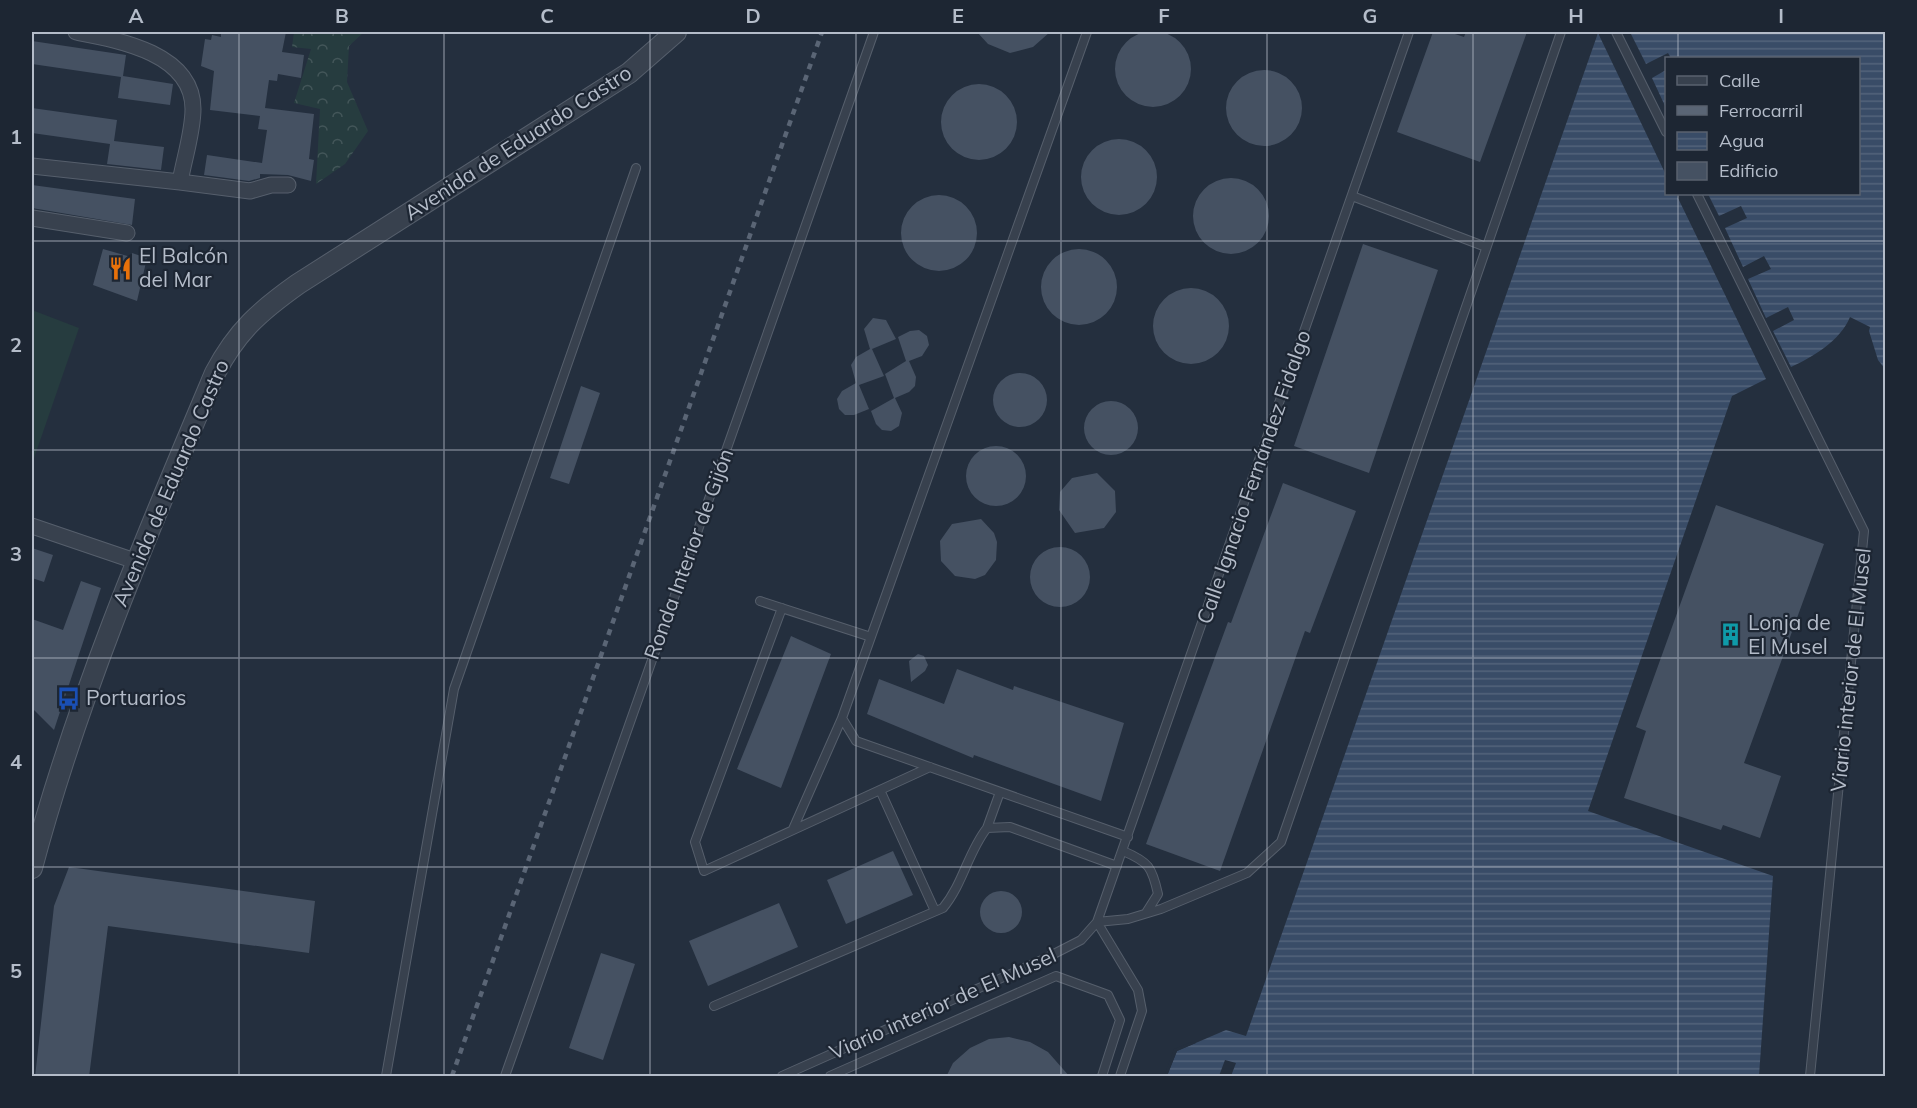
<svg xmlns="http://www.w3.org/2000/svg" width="1917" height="1108" viewBox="0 0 1917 1108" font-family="Mulish,sans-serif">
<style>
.forest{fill:url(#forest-crowns)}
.pitch{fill:#263c3f}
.water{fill:url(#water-rules)}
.pier{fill:#242f3e}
.building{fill:#455162}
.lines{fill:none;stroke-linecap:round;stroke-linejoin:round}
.service-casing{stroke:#565f6c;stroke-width:10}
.minor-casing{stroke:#565f6c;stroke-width:17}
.tertiary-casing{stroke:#565f6c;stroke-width:22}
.service{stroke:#38414e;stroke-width:8}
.minor{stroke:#38414e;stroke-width:15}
.tertiary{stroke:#38414e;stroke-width:20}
.rail{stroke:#5a6575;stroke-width:4.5;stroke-dasharray:6 6;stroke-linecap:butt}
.grid{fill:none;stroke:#b4bcc9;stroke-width:1.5;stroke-opacity:0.55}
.labels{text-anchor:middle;stroke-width:4.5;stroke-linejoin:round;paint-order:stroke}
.street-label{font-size:21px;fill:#b4bcc9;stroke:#1d2633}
.poi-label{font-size:21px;fill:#b4bcc9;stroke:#1d2633;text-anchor:start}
.neatline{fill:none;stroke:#b4bcc9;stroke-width:2}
.grid-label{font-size:20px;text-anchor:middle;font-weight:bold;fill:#b4bcc9}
</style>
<defs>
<pattern id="forest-crowns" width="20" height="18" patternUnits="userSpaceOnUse" patternTransform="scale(1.5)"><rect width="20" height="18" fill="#263c3f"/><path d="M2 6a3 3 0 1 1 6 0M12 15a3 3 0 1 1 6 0" fill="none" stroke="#435659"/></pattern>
<pattern id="water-rules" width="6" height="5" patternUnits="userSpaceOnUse" patternTransform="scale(1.5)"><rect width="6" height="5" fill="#394c67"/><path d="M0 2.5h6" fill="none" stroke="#53647b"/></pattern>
</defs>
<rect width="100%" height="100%" fill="#242f3e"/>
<path class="forest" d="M294,32H364L349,46L347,82L368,131L345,164L316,184L320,109L294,103L311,49L292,47Z"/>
<path class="pitch" d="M32,310L79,328L32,464Z"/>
<path class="water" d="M1630,32H1885V369L1878,360L1869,331L1870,327L1850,317C1840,341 1813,357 1791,367L1773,331L1794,320L1788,307L1766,318L1748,279L1771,269L1764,256L1743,267L1725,228L1747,218L1741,206L1719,216L1708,194H1858V58H1671L1668,53L1646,64Z
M1598,33L1666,175V194H1676L1766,379L1732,396L1588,811L1773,876L1759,1076H1167L1177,1051L1226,1030L1246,1036Z
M1666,70V108L1652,78Z"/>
<path class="pier" d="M1191,1042L1196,1043L1177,1051L1167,1076H1164L1174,1049Z
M1225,1060L1236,1063L1231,1076H1219Z"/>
<path class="building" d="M1115 69a38 38 0 1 1 76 0a38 38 0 1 1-76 0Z
M221,32H286L282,52L304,55L301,78L278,74L277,81L269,80L265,108L314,114L309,159L314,160L311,181L288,175L260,174V178L249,181L204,175L207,155L262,163L267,130L258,129L260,116L210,110L214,71L201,66L205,39L211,40L212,35L221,37Z
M977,32H1050L1033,47L1010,53L988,44Z
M1433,32H1449L1464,37L1466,32H1527L1480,162L1397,132Z
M32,41L126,55L123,76L173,84L170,105L118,98L121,77L32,64Z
M1226 108a38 38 0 1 1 76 0a38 38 0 1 1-76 0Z
M941 122a38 38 0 1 1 76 0a38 38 0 1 1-76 0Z
M32,108L117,120L114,141L164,147L161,170L107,164L110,144L32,133Z
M1081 177a38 38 0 1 1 76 0a38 38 0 1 1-76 0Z
M1193 216a38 38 0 1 1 76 0a38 38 0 1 1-76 0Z
M32,185L135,199L132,225L32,208Z
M901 233a38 38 0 1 1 76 0a38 38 0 1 1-76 0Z
M1363,244L1438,270L1369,473L1294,446Z
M1041 287a38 38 0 1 1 76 0a38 38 0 1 1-76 0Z
M103,249L131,257L132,253L147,258L137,301L93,285Z
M1153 326a38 38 0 1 1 76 0a38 38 0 1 1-76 0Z
M873,318L886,320L896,339L872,349L884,376L859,385L869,409L854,415H845L839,409L837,399L842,391L856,383L851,365L856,357L870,349L864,329Z
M919,330L927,336L929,345L922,356L909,361L916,377L915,386L909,392L895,398L902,413L899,426L891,431L882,430L876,424L871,411L894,398L885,374L906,361L898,337L910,331Z
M993 400a27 27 0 1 1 54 0a27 27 0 1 1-54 0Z
M581,386L600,393L569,484L550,478Z
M1084 428a27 27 0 1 1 54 0a27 27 0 1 1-54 0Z
M966 476a30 30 0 1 1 60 0a30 30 0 1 1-60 0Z
M1097,473L1115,491L1116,512L1104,528L1075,533L1059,510L1060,492L1072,478Z
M1283,483L1356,511L1310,633L1305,631L1220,871L1146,844L1228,622L1231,623Z
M1716,505L1824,544L1744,763L1781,776L1760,838L1723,825L1721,830L1624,798L1646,731L1636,727Z
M981,519L994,533L997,542L996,560L985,575L975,579L955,576L941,561L940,541L952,524Z
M1030 577a30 30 0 1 1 60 0a30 30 0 1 1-60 0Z
M32,548L53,555L44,582L32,578Z
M81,581L101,588L54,730L32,708V619L63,630Z
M791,636L831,654L781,788L737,769Z
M918,654L924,656L928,665L925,671L911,682L909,661Z
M957,669L1013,690L1014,686L1124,723L1101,801L974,755L973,758L867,714L879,679L944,704Z
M893,851L913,895L846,924L827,880Z
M69,867L315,901L309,953L108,926L89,1077H35L54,906Z
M980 912a21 21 0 1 1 42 0a21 21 0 1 1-42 0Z
M779,903L798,947L708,986L689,941Z
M601,953L635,964L603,1060L569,1048Z
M1009,1037L1030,1042L1048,1052L1070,1077H946L953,1063L970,1048L989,1039Z"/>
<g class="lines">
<defs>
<path id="service" d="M1087,32L842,718L856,741L1128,837
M1616,32L1666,132
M1697,194L1864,531L1810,1076
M1352,196L1486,247
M760,601L871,637
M782,608L695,842L704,871L930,767
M880,790L935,911
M987,828L1000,792
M793,829L842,718
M1123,851C1149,862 1152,867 1158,894L1146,913
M1097,922L1128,919L1161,909L1247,873L1281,842L1561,32
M1097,922L1138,990L1142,1011L1120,1076
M714,1006L943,908C963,884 968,852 987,828L1010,827L1117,866
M386,1076L454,689L636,168
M505,1076L874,32
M782,1076L1044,959L1081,940L1097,922L1409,32
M830,1076L1056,976L1108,995L1120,1020L1102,1076"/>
<path id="minor" d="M32,166L180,182C184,159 193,132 193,109C193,53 118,40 76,32
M180,182L250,191L271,185H288
M32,218L127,233
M32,526L135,561"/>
<path id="tertiary" d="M32,868C77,698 147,534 215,373C237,331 260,311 298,284L629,73L676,32"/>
</defs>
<use href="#service" class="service-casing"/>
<use href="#minor" class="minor-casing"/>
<use href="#tertiary" class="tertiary-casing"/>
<use href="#service" class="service"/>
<use href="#minor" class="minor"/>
<use href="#tertiary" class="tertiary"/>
<path class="rail" d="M452,1076L822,32"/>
</g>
<path class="grid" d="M239,32V1076M444,32V1076M650,32V1076M856,32V1076M1061,32V1076M1267,32V1076M1473,32V1076M1678,32V58M1678,194V1076M32,241H1886M32,450H1886M32,658H1886M32,867H1886"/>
<defs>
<symbol id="restaurant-bare" viewBox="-9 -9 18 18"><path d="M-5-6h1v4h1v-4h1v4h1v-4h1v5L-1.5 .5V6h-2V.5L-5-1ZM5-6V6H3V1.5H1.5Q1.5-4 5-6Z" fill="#e8710a" stroke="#1d2633" stroke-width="2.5" paint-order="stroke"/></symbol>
<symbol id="building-bare" viewBox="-9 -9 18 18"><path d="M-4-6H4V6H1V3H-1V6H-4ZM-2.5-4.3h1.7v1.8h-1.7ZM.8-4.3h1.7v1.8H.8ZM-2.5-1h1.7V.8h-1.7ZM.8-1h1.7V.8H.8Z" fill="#0f9aa8" stroke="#1d2633" stroke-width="2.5" paint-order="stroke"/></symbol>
<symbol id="bus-bare" viewBox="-9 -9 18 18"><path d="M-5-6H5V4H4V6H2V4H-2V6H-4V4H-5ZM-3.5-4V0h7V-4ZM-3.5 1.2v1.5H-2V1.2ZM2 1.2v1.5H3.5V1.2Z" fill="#1a4fb4" stroke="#1d2633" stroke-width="2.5" paint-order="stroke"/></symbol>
</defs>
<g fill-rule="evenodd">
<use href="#restaurant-bare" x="104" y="252" width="33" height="33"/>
<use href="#building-bare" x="1714" y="618" width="33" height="33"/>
<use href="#bus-bare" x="52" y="682" width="33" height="33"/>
</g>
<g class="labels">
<g class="street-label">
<text transform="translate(518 143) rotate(-33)" y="7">Avenida de Eduardo Castro</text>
<text transform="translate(1254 477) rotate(-71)" y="7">Calle Ignacio Fernández Fidalgo</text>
<text transform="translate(171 483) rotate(-67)" y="7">Avenida de Eduardo Castro</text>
<text transform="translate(689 554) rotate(-70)" y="7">Ronda Interior de Gijón</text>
<text transform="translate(1851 670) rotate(-84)" y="7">Viario interior de El Musel</text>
<text transform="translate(943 1004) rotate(-24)" y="7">Viario interior de El Musel</text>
</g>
<g class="poi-label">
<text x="139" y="263">El Balcón<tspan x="139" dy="24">del Mar</tspan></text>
<text x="1748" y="630">Lonja de<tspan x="1748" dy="24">El Musel</tspan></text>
<text x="86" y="705">Portuarios</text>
</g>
</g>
<rect width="1917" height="1108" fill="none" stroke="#1d2633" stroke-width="66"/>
<rect x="1665" y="57" width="195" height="138" fill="#1d2633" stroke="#59626f" stroke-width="1.5"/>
<rect x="1677" y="76" width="30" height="9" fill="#38414e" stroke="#59626f" stroke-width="1.5"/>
<text x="1719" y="87" font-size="18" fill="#b4bcc9">Calle</text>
<rect x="1677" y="106" width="30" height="9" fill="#5a6575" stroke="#59626f" stroke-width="1.5"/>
<text x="1719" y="117" font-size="18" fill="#b4bcc9">Ferrocarril</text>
<rect x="1677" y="132" width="30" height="18" fill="url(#water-rules)" stroke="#59626f" stroke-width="1.5"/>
<text x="1719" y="147" font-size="18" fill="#b4bcc9">Agua</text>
<rect x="1677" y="162" width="30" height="18" fill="#455162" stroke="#59626f" stroke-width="1.5"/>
<text x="1719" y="177" font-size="18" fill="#b4bcc9">Edificio</text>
<rect x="33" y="33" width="1851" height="1042" class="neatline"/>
<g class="grid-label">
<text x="136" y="23">A</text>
<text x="342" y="23">B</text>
<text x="547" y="23">C</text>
<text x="753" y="23">D</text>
<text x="958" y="23">E</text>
<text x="1164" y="23">F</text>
<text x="1370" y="23">G</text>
<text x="1576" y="23">H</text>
<text x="1781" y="23">I</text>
<text x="16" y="144">1</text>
<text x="16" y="352">2</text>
<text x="16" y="561">3</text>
<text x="16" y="769">4</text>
<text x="16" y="978">5</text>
</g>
</svg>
